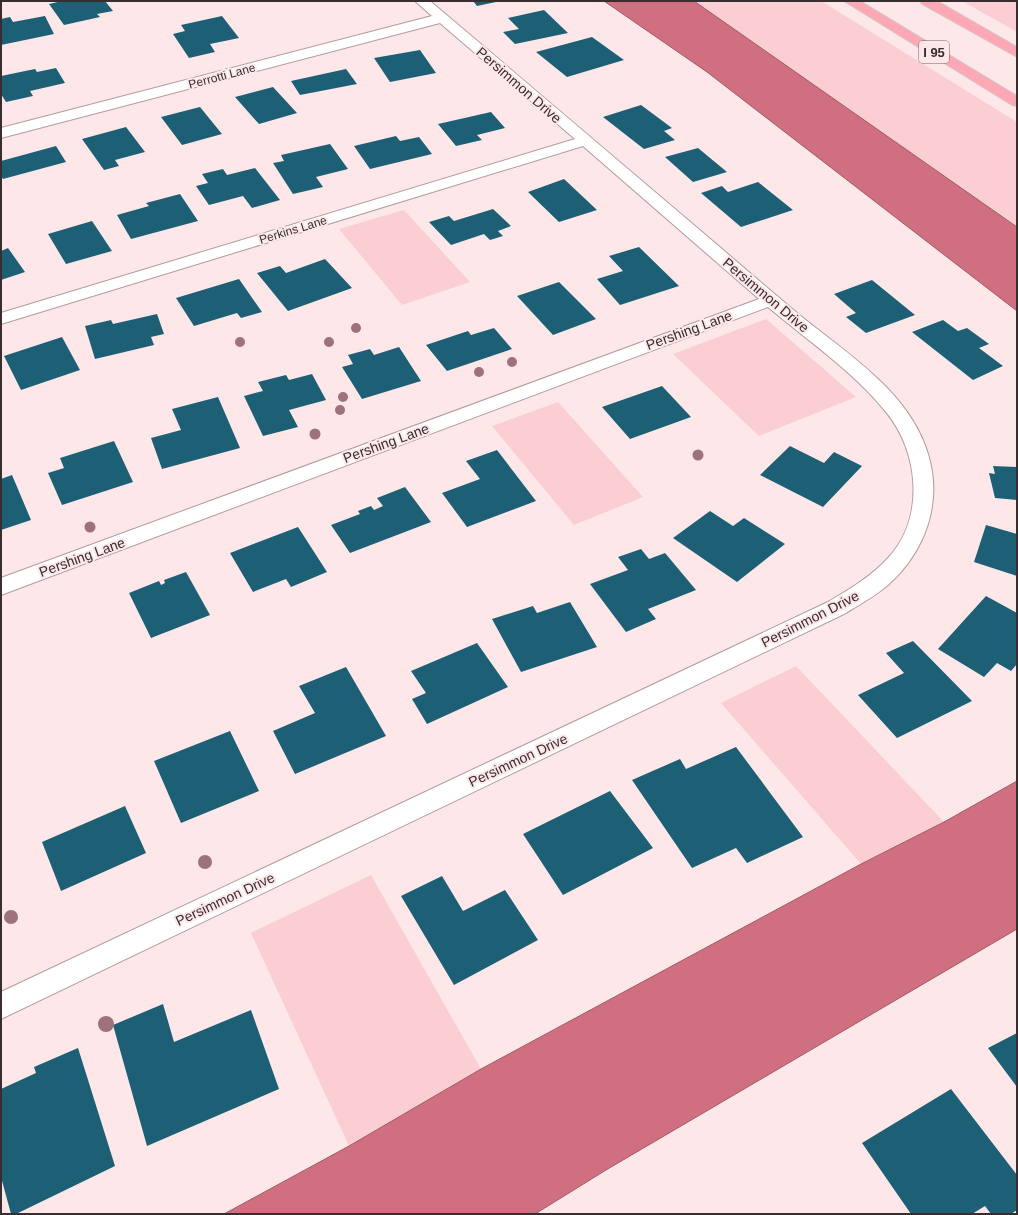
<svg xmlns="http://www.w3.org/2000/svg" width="1018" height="1215" viewBox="0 0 1018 1215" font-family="Arial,sans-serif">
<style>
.green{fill:#faced3}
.water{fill:#d06f7f;stroke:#a25b67}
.building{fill:#1d6076}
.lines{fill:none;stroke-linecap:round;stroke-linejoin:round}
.minor-casing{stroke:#b59a9d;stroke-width:2}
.highway-casing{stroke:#cfcdcd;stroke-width:2}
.minor{fill:#fff;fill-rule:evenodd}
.highway{fill:#fda8b4;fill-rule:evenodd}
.tree{fill:#9d727b}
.labels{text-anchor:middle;stroke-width:4;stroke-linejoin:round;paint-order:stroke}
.far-street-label{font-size:12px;fill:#382d2f;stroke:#fde7e9}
.shield{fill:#fde7e9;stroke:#736567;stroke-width:1}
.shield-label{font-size:13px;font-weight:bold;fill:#382d2f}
.street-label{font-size:14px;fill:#382d2f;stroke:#fde7e9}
</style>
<rect width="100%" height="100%" fill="#fde7e9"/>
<path class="green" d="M694,1H821L1017,122V227Z
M962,1H1017V32Z
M404,210L470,282L402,305L339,229Z
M766,319L856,397L759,436L673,354Z
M558,402L643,497L574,525L492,426Z
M796,666L944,822L861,864L721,703Z
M371,875L481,1069L349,1146L251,933Z"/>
<path class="water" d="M604,1H694L1017,227V311L707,72Z
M1017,781V929L606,1170L535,1214H224L349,1146L481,1069L861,864L944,822Z"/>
<path class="building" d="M62,1H105L113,11L97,14L100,17L64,25L49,4Z
M473,1H496V2L477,6Z
M544,10L568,33L515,44L503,32L519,29L508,18Z
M45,16L54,34L1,45V19L10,17L13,22Z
M222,16L239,38L210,44L215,52L189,58L173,34L185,31L181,25Z
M592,37L624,60L567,77L536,52Z
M420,50L436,73L390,82L374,58Z
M56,68L65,83L30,91L33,96L6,102L1,94V76L35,69L37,72Z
M346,69L357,84L300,95L291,81Z
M273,87L297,113L259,124L235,97Z
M641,105L672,128L664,131L675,140L644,149L603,117Z
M200,107L222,134L182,145L161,117Z
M491,112L505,128L477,135L482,140L456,146L438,124Z
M126,127L145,152L115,160L119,166L104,170L82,139Z
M396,136L400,141L419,137L432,154L370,169L354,146Z
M330,144L348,169L316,177L323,187L293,194L273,163L284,161L281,155Z
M56,146L66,162L3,179L1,176V161Z
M698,148L727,172L693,182L665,157Z
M255,168L280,200L252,208L243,196L209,205L196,186L208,183L202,174L223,169L227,175Z
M564,179L597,210L559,222L528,192Z
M758,182L793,210L741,227L701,193L722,186L728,192Z
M180,194L198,221L131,239L117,215L149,206L146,203Z
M493,209L511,226L498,231L503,236L490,240L484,234L451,245L429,222L449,216L454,221Z
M92,221L112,251L66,264L48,234Z
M639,247L679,286L620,305L597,279L623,271L609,256Z
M8,248L25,272L1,280V251Z
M325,259L352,288L288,311L257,273L280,266L286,273Z
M239,279L262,312L241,318L237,313L194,326L176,298Z
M872,280L915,315L866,333L846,317L856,313L834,294Z
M559,282L596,319L553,335L517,296Z
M157,314L164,334L151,337L154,345L95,359L85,326L111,320L113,324Z
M943,320L958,331L967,328L989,344L979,348L1003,366L973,380L912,332Z
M494,328L512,349L447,371L426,345L468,331L471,335Z
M62,337L80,370L21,390L4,356Z
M399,347L421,381L362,399L342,367L353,364L348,355L370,349L374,355Z
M312,374L326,400L289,410L298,427L263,436L244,396L263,391L258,382L286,375L289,380Z
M662,386L691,417L630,439L602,407Z
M218,397L240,448L162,469L151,438L181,430L172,409Z
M114,441L133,482L62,505L48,473L64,468L60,458Z
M790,446L824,463L834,452L862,466L823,507L760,475Z
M497,450L536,501L467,527L442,493L480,479L466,461Z
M993,466L1017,467V500L995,498L989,473L995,474Z
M12,475L31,520L1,530V479Z
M405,487L431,522L350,553L331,525L360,514L358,511L371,506L374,510L383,506L377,498Z
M710,511L733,526L744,518L785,544L737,582L673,538Z
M986,525L1017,534V576L974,562Z
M298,527L327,572L291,587L286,579L253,592L230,553Z
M641,549L649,559L665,553L696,590L648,609L656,619L626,632L590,584L628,570L618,557Z
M186,572L210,615L151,638L129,593L159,581L161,585L165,583L164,580Z
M986,596L1017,613V664L1011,671L997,663L984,677L938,649Z
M570,602L597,647L521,672L492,619L533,606L537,613Z
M913,641L972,701L897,738L858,695L904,673L886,653Z
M477,643L508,687L427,724L412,699L426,693L411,671Z
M346,667L386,736L295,774L273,731L315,713L299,686Z
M230,731L259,791L181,823L154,761Z
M736,747L803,837L747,863L736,848L692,868L632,780L680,759L686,769Z
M610,791L653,848L563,895L523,834Z
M125,806L146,853L61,891L42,842Z
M442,876L463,911L505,890L538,940L454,985L401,896Z
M163,1004L174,1042L251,1010L279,1089L147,1146L113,1025Z
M1017,1033V1087L988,1048Z
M78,1048L115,1166L16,1214H11L1,1177V1089L36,1073L34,1067Z
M951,1089L1017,1175V1210L1011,1214H991L985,1206L972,1214H911L862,1143Z"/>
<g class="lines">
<defs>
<path id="minor" d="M415,1H430C525,81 620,162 715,243C744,268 773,293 802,317C849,355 910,393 928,454C943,503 925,552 888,585C875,596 859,605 844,614L1,1019V992L828,602C850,589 872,576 889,557C925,517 919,452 886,412C853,371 808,341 768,307L1,595V578L759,299L583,146L1,324V313L575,139L440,23L1,138V128L432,16Z"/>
<path id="highway" d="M844,1H860L1017,96V106L1012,105Z
M920,1H937L1017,47V57L922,4Z"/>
</defs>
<use href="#minor" class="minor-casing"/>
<use href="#highway" class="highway-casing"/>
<use href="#minor" class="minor"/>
<use href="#highway" class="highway"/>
</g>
<g class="tree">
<circle cx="356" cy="328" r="5"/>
<circle cx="240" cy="342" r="5"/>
<circle cx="329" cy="342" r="5"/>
<circle cx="512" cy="362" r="5"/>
<circle cx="479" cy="372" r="5"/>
<circle cx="343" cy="397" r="5"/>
<circle cx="340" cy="410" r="5"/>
<circle cx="315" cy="434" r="5.5"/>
<circle cx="698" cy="455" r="5.5"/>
<circle cx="90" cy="527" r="5.5"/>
<circle cx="205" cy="862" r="7"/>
<circle cx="11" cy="917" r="7"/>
<circle cx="106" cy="1024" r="8"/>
</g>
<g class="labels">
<g class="far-street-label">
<text transform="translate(222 76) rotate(-15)" y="4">Perrotti Lane</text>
<text transform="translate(293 230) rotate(-17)" y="4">Perkins Lane</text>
</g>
<rect class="shield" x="919" y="41" width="30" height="22" rx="3"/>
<g class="shield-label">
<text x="934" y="57">I 95</text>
</g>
<g class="street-label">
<text transform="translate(519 85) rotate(41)" y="5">Persimmon Drive</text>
<text transform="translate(766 295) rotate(40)" y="5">Persimmon Drive</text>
<text transform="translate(689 330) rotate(-20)" y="5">Pershing Lane</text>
<text transform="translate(386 443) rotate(-20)" y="5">Pershing Lane</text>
<text transform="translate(82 557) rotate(-20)" y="5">Pershing Lane</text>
<text transform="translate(810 619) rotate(-27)" y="5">Persimmon Drive</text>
<text transform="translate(518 760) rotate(-25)" y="5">Persimmon Drive</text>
<text transform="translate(225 899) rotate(-25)" y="5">Persimmon Drive</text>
</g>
</g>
<rect width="1018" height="1215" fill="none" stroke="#382d2f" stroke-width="4"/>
</svg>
